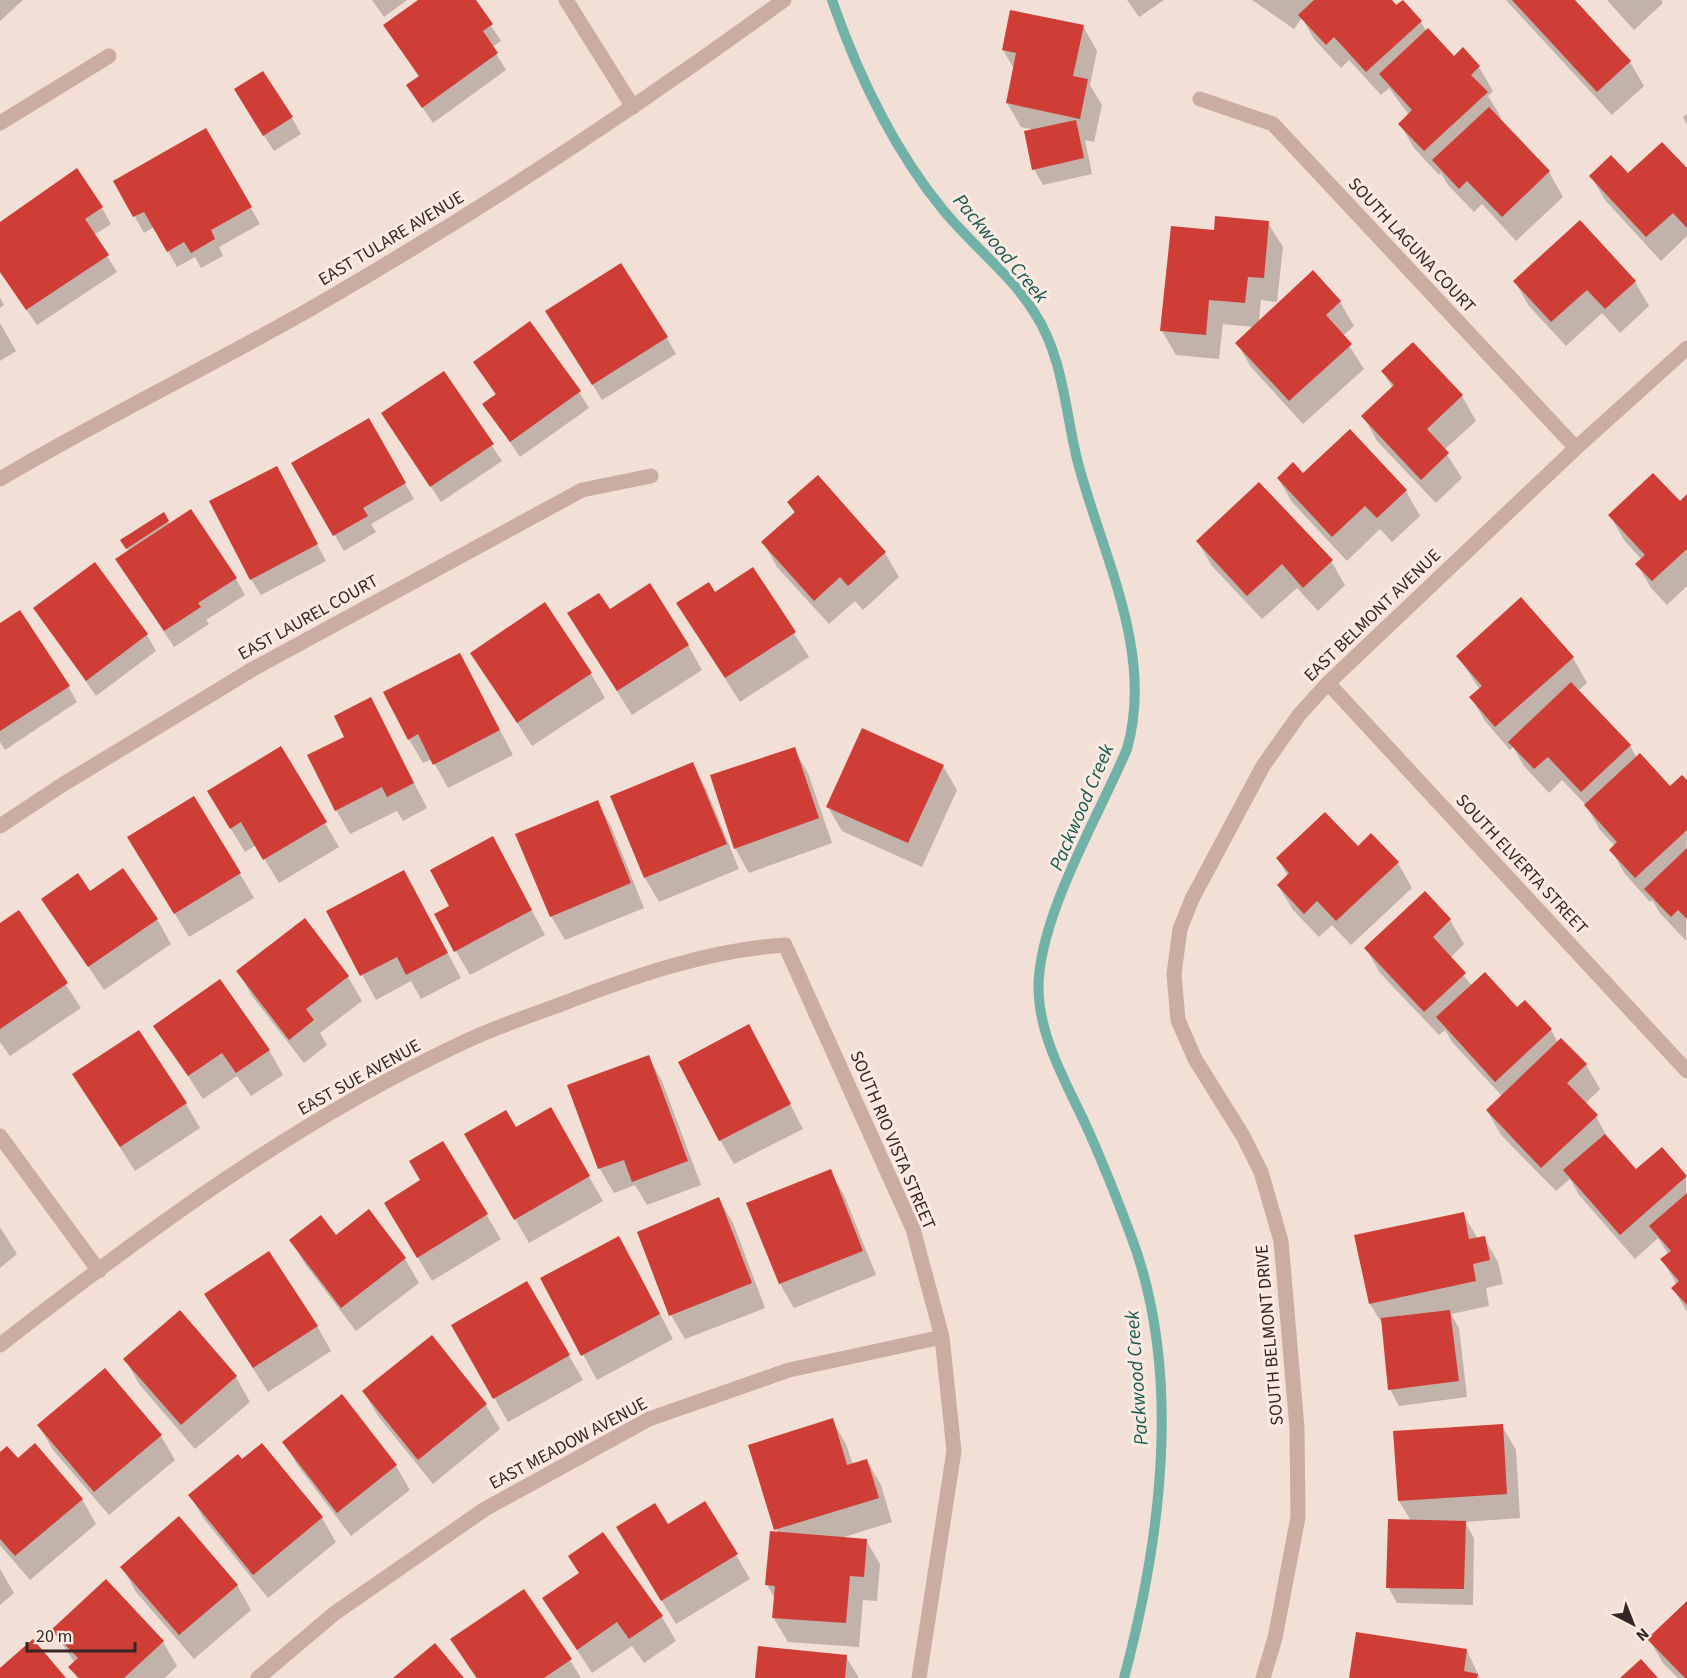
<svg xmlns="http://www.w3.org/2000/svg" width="1687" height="1678" viewBox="0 0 1687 1678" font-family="'Source Sans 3',sans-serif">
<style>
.shadow{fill:#0003}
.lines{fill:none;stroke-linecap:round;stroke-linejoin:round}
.stream{stroke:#72b1a8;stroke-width:10}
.building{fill:#cf3e36}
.minor{stroke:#cbaca1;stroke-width:15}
.tertiary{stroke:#cbaca1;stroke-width:15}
.labels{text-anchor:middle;stroke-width:6;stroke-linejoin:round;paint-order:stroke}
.street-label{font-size:18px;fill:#342624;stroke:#faeae1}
.water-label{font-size:20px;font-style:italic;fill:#175850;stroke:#faeae1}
</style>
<rect width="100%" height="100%" fill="#f2dfd5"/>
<path class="shadow" d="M0,0H23L0,21Z
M372,0H407L384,17Z
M420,0H474L501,41L492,47L506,70L433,123L408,86L419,77L385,25Z
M1127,0H1164L1139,17Z
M1252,0H1390L1420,21L1427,32L1454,58L1479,67L1493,91L1488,96L1501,117L1499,120L1549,172L1563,197L1516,241L1482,204L1474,212L1448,185L1441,173L1439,175L1414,148L1400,124L1409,115L1389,88L1381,95L1349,60L1341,68L1314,39L1302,18L1294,29Z
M1506,0H1573L1630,62L1644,86L1612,115Z
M1607,0H1661L1663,3L1634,30Z
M1083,26L1097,51L1090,85L1102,105L1094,142L1085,140L1092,174L1043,185L1034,169L1035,130L1021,127L1007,103L1014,69L1003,50Z
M245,106L292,118L301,134L274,151Z
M1687,114V125L1683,117Z
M206,130L260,224L219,247L223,256L201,268L195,257L177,267L154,227L144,233L115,181Z
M1687,170V236L1661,261L1605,200L1591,176Z
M102,208L111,224L94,235L117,272L37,325L0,272V224Z
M1268,223L1283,247L1277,302L1261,300L1259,322L1340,302L1354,326L1343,336L1364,369L1303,424L1251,367L1237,343L1254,327L1223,324L1219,359L1176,355L1162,331L1215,232Z
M1515,282H1635L1649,306L1620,333L1602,313L1566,346L1529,306Z
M0,298L4,305L0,308Z
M0,323L16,351L0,361Z
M557,327L667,338L676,354L602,400Z
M1413,344L1462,396L1476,421L1444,450L1462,478L1436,503L1377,441L1363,416L1393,388L1383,372Z
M475,362L579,392L589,408L520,457L484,404L496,396Z
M444,373L502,461L441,502L383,414Z
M368,420L414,499L371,524L376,532L344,551L293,464Z
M1303,475L1406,491L1420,516L1392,542L1380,529L1347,561L1292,502L1278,478Z
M285,484L326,561L261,595L251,579Z
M1687,496V586L1667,605L1651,588L1637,564L1642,560L1624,540L1610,515L1680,503Z
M789,503L885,553L899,577L863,610L855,601L829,624L777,567L763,542L795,514Z
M164,514L170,525L236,579L245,595L206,620L209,624L174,647L127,576L129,552L122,541Z
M1198,542L1331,561L1345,585L1318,611L1297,588L1262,619L1212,566Z
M753,569L809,657L740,702L692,627L715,594Z
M1521,600L1573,658L1587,683L1578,691L1630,746L1637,758L1670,788L1687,782L1686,941L1660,913L1652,900L1650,902L1625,874L1611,850L1615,846L1600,830L1586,805L1562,780L1549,793L1524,766L1513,747L1510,750L1485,721L1471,697L1480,690L1458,656Z
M35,608L147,635L156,651L96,696Z
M609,611L688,645L702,670L632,715L583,638Z
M0,625L68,686L77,702L5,750L0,742Z
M472,653L591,674L605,698L532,746Z
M473,679L513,755L448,788L432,759L423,763L409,739Z
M371,699L427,808L403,821L397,811L350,834L336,810L346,738Z
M794,749L808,773L832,843L749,873L735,848Z
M692,764L706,789L739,869L659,902L645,878L612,797Z
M943,766L957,790L922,867L842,831L828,807Z
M597,802L611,826L644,908L565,940L551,916Z
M223,816L325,823L339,847L279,883L256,845L245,852Z
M1371,835L1398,863L1412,888L1351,945L1332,925L1319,937L1293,910L1278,885L1288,876L1278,859L1358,848Z
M143,862L240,874L254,898L189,937Z
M506,862L545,935L470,975L456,951L451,907Z
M1425,893L1450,920L1464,944L1450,958L1472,986L1517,1009L1525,1002L1551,1030L1558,1043L1561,1040L1586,1065L1600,1089L1585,1104L1596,1116L1609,1141L1636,1171L1662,1149L1686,1177L1687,1312L1673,1288L1677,1285L1662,1259L1668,1254L1658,1238L1635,1259L1579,1195L1570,1179L1556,1191L1501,1135L1487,1110L1502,1096L1452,1042L1445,1030L1439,1035L1380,973L1366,948Z
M417,896L461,978L421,999L411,981L376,1000L328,912Z
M43,899L157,919L171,944L104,990Z
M19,912L81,1008L10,1056L0,1042V924Z
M238,971L348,977L362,1001L320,1033L327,1045L304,1063L252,996Z
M155,1026L269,1050L283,1075L251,1096L237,1076L203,1099Z
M762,1050L803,1129L734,1164L720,1140Z
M648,1056L662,1081L701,1185L647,1205L635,1185L614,1193L600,1169L569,1086Z
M74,1075L186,1104L200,1128L135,1171Z
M550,1109L603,1201L529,1243L466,1134L516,1129Z
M443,1143L501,1239L432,1281L400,1228Z
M830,1171L844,1195L876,1275L794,1308L780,1284L748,1204Z
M719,1199L733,1223L765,1308L685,1339L671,1315Z
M369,1211L405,1259L419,1283L356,1331L305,1264L291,1240L336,1237Z
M1463,1214L1478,1239L1484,1238L1498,1262L1503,1284L1486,1288L1489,1306L1451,1314L1459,1328L1467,1397L1399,1406L1390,1389L1383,1325L1370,1304Z
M0,1227L17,1254L0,1268Z
M633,1262L673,1339L597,1380L542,1279Z
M527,1283L583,1380L508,1422L453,1325Z
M206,1295L317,1326L331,1351L268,1392Z
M180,1312L236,1377L250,1402L195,1449L139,1384L125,1359Z
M432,1337L486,1405L500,1429L433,1484L378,1416L364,1392Z
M342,1396L396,1466L410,1490L351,1536L298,1466L284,1442Z
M832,1420L846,1444L853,1465L867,1461L881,1485L892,1522L841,1538L866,1540L880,1564L877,1601L863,1600L859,1647L788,1642L773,1617L775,1599L767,1585L778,1533L750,1446Z
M39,1426L161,1436L175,1460L109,1515L53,1450Z
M1502,1426L1516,1450L1520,1518L1465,1522L1474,1538L1473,1605L1397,1603L1388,1587L1411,1521L1399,1501Z
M262,1445L322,1518L336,1542L268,1598L204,1519L190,1495Z
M0,1454L18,1460L82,1499L96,1524L30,1580L0,1545Z
M667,1526L736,1555L750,1579L676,1624L632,1552Z
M602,1534L662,1617L676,1641L644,1663L632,1646L592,1673L544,1599L580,1574Z
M122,1567L237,1585L251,1610L194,1659L136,1592Z
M0,1569L14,1593L0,1605Z
M106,1581L163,1642L177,1666L165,1678H77L70,1667L75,1663L53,1630Z
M524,1591L570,1660L581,1678H476L466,1663L452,1639Z
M1687,1603V1678H1678L1663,1663L1649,1639Z
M1467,1651L1480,1678H1350Z
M846,1657L859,1678H757Z"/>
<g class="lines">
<path class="stream" d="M832,0C858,75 893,149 944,211C973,246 1010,274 1034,312C1063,356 1065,410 1077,459C1101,553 1155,651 1127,749C1099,815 1045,906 1039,976C1034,1031 1067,1083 1089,1132C1104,1166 1118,1201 1131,1236C1183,1373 1161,1540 1124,1678"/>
</g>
<path class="building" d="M418,0H476L493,24L483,31L498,53L422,108L406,85L419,76L383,25Z
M1314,0H1392L1396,5L1403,0L1422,21L1366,72L1334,37L1326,45L1298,15Z
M1512,0H1575L1631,61L1597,92Z
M1010,10L1084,25L1073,76L1088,79L1080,119L1006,103L1016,53L1002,50Z
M1428,28L1454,56L1463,47L1480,66L1471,75L1488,92L1424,151L1398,124L1412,110L1379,74Z
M263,71L293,117L263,136L234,89Z
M1489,107L1550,171L1502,217L1467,181L1459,189L1432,160Z
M1076,120L1084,158L1032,170L1024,131Z
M206,128L252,207L211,230L215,239L191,253L184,242L167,252L144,212L133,217L113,181Z
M1662,142L1687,168V228L1673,213L1646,237L1589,176L1611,155L1628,173Z
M77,168L103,207L85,219L109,255L26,310L0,272V222Z
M1215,216L1269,221L1264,278L1248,277L1245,303L1209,300L1206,335L1160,331L1171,226L1214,230Z
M1580,220L1636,281L1605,309L1587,290L1551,322L1513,281Z
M621,263L668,337L592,385L545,311Z
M1313,270L1341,301L1326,315L1352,344L1289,401L1235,343Z
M530,321L581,391L510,442L482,404L496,394L473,362Z
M1413,342L1463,395L1427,429L1449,453L1421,480L1361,416L1394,385L1381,371Z
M444,371L494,444L430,487L381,413Z
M369,418L406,483L363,508L368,516L333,536L291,463Z
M1350,429L1407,490L1377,518L1365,506L1332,537L1277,478L1293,462L1303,473Z
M277,466L318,544L250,580L209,501Z
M1653,473L1680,501L1687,494V549L1652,581L1635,564L1645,555L1608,515Z
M818,475L886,552L848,586L840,577L814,601L761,542L795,512L787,502Z
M1259,482L1333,560L1303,588L1282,564L1247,596L1196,541Z
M191,509L237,578L198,603L201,607L164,631L115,559Z
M164,512L169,521L126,549L120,540Z
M95,562L148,634L86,681L33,608Z
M753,567L796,632L725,678L676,603L709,582L715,592Z
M650,583L689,645L617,691L567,613L599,593L610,609Z
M1521,597L1574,657L1495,727L1469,697L1482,686L1456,656Z
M545,602L592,673L517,723L470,653Z
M20,610L70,686L0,731V623Z
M460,653L500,730L433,765L418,734L408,740L383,692Z
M1571,682L1631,745L1581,792L1548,757L1534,769L1508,742Z
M371,697L414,783L387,797L382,787L335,811L307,755L344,737L334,716Z
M862,728L944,765L908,843L826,807Z
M281,746L327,822L263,860L241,822L230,829L207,791Z
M795,747L819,818L734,849L710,775Z
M1640,753L1670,786L1682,775L1687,780V830L1635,878L1609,850L1617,842L1584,805Z
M693,762L727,844L644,878L610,796Z
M194,796L241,873L174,914L127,837Z
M598,800L631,883L550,917L515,834Z
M1325,812L1358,846L1371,833L1399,862L1336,921L1317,901L1304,914L1277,885L1289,873L1276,858Z
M493,836L532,910L454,952L434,914L449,906L430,870Z
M1687,848V919L1678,910L1671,917L1644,889Z
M123,868L158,919L88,967L41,899L78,873L90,891Z
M404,870L448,953L406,975L397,957L360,976L326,911Z
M1425,891L1451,919L1433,937L1466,973L1424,1012L1364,948Z
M19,910L68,983L0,1029V923Z
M305,918L349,976L306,1009L314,1020L289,1040L236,971Z
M1485,972L1517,1007L1525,1000L1552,1029L1495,1082L1436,1017Z
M220,979L270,1050L236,1073L222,1053L188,1076L153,1026Z
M749,1024L791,1104L719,1141L678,1062Z
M139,1030L187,1103L120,1147L72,1074Z
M1561,1038L1587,1064L1567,1083L1598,1115L1541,1168L1486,1110Z
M649,1055L688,1161L632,1182L624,1160L598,1169L567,1085Z
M551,1107L590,1176L514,1220L464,1134L506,1110L516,1127Z
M1605,1134L1636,1169L1662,1147L1687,1176L1620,1235L1563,1170Z
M443,1141L488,1214L417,1258L384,1203L420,1180L409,1161Z
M831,1169L863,1251L779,1284L746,1203Z
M1687,1193V1305L1671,1288L1679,1281L1660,1259L1671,1251L1649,1226Z
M719,1197L752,1283L669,1316L637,1232Z
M369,1209L406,1258L341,1308L289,1240L321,1215L336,1235Z
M1464,1212L1469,1239L1485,1236L1490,1260L1473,1264L1476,1281L1369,1304L1354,1235Z
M619,1236L660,1314L581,1356L540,1278Z
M269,1251L318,1326L253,1368L204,1294Z
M527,1281L570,1355L493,1399L451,1325Z
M180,1310L237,1376L181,1425L123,1359Z
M1450,1310L1459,1381L1388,1390L1381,1318Z
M432,1335L487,1404L418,1460L362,1391Z
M105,1368L162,1435L94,1492L37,1425Z
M342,1394L397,1465L337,1513L282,1442Z
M833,1418L847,1465L867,1459L879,1498L774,1530L748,1445Z
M1503,1424L1507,1494L1398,1501L1393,1431Z
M35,1443L83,1499L15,1556L0,1539V1452L7,1446L18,1458Z
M262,1443L323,1517L253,1575L188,1495L238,1454L242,1459Z
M705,1501L738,1554L661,1601L616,1527L655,1503L668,1524Z
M179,1516L238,1585L179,1635L120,1567Z
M1388,1519L1466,1521L1464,1589L1386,1588Z
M770,1531L867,1539L864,1577L850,1576L846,1623L772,1618L775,1586L765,1585Z
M603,1532L663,1616L629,1639L617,1622L577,1650L542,1598L579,1573L568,1556Z
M106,1579L164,1641L124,1678H79L68,1667L78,1658L51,1630Z
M524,1589L572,1659L544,1678H477L450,1639Z
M1687,1601V1678H1685L1647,1639Z
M1356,1632L1467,1649L1464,1671L1478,1674L1477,1678H1349Z
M33,1639L66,1678H0V1668Z
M435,1643L464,1678H393Z
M758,1646L847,1655L845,1678H755Z
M1641,1659L1658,1678H1620Z"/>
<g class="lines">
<path class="minor" d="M566,0L633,107
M1200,99L1273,124L1576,448
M0,123L109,56
M1328,683L1687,1071
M0,826L62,785L253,669L582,490L651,476
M0,1136L99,1271
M0,1345C144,1233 295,1121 462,1043C493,1028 526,1017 559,1005C631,977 708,950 785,945L913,1229L942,1337L954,1451L919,1678
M258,1678L335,1613L485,1509L649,1419L789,1370L942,1337
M1263,1678L1275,1638L1298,1517L1297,1428L1281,1241L1261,1172L1243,1136L1195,1059L1178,1020L1174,974L1180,929L1192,899L1263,766L1299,715L1328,683L1576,448L1687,348"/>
<path class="tertiary" d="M0,479C102,418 209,367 312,308C475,214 632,111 784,0"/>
</g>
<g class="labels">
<g class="street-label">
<text transform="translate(391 238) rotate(-31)" y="6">EAST TULARE AVENUE</text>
<text transform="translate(1412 245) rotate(47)" y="6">SOUTH LAGUNA COURT</text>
<text transform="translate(1372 615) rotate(-44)" y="6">EAST BELMONT AVENUE</text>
<text transform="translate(308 617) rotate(-29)" y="6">EAST LAUREL COURT</text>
<text transform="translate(1522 864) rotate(47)" y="6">SOUTH ELVERTA STREET</text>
<text transform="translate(359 1077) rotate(-29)" y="6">EAST SUE AVENUE</text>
<text transform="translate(893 1140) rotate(67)" y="6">SOUTH RIO VISTA STREET</text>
<text transform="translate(1269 1335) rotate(-95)" y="6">SOUTH BELMONT DRIVE</text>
<text transform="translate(568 1443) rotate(-28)" y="6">EAST MEADOW AVENUE</text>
</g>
<g class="water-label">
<text transform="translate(1001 248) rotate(50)" y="7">Packwood Creek</text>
<text transform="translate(1081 807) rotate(-67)" y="7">Packwood Creek</text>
<text transform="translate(1136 1378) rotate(-94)" y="7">Packwood Creek</text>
</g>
</g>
<g transform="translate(1633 1624) rotate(138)" stroke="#faeae1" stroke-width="4.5" paint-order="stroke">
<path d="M0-4.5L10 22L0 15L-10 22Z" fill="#342624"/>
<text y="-9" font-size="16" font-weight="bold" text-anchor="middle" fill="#342624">N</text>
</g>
<path d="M27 1642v9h108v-9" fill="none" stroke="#342624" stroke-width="3"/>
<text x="36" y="1642" font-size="18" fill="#342624" stroke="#faeae1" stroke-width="4.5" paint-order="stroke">20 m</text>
</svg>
